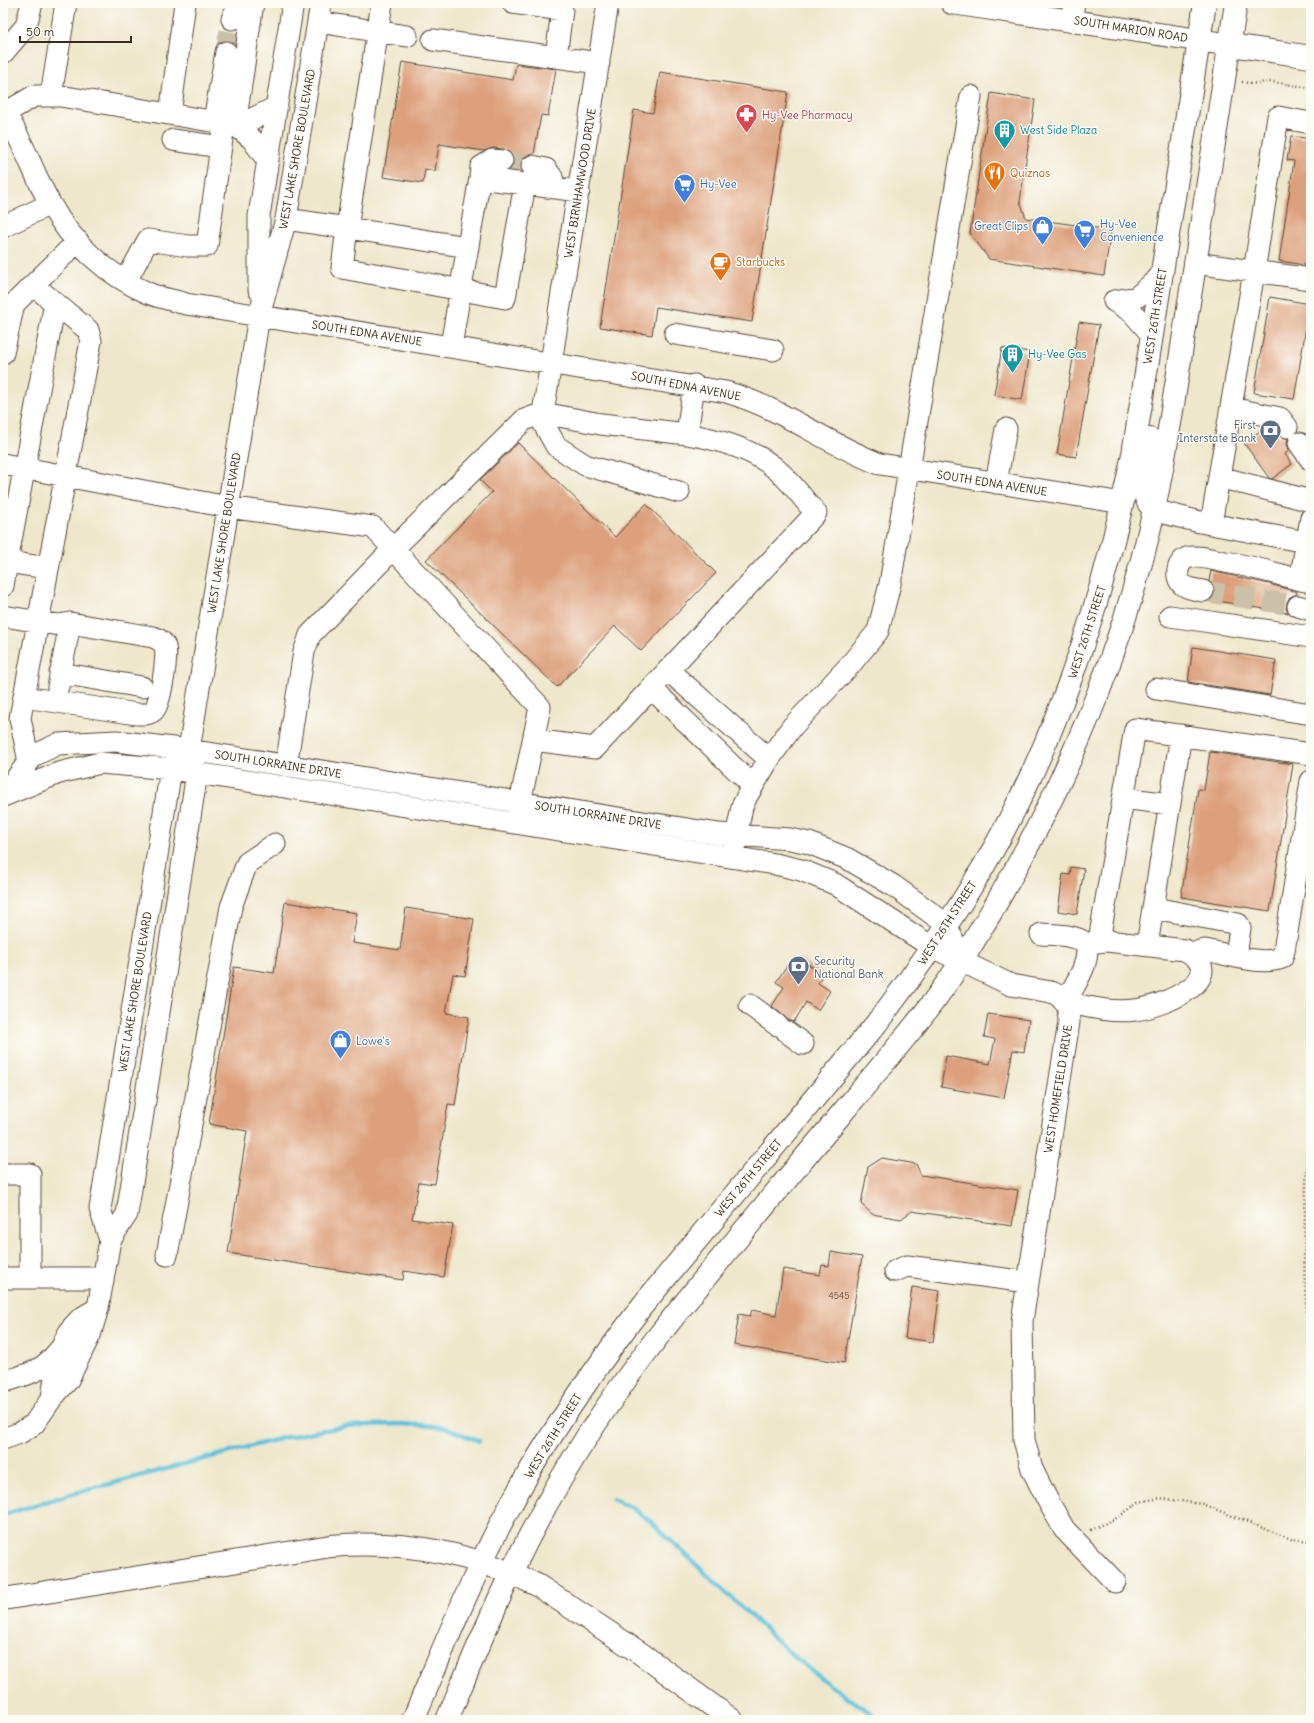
<svg xmlns="http://www.w3.org/2000/svg" width="1314" height="1723" viewBox="0 0 1314 1723" font-family="Delius,sans-serif">
<style>
.lines{fill:none;stroke-linecap:round;stroke-linejoin:round}
.stream{stroke:#5ec1dc;stroke-width:4.5}
.building{fill:#dda07c}
.minor-tunnel{stroke:#cac1a8;stroke-width:21;stroke-dasharray:21 10;stroke-linecap:butt}
.minor-casing{stroke:#564638;stroke-width:23}
.major-casing{stroke:#564638;stroke-width:24}
.highway-casing{stroke:#564638;stroke-width:24}
.path{stroke:#564638;stroke-width:2.5;stroke-dasharray:1 3;stroke-linecap:butt}
.minor{stroke:#fff;stroke-width:21}
.major{stroke:#fff;stroke-width:22}
.highway{stroke:#fff;stroke-width:22}
.labels{text-anchor:middle;stroke-width:3;stroke-linejoin:round;paint-order:stroke}
.number-label{font-size:9px;fill:#644836}
.street-label{font-size:11px;fill:#3b2a1e;stroke:#fdfcf7}
.health-label{font-size:11px;fill:#be3a42;stroke:#fdfcf7;text-anchor:start}
.culture-label{font-size:11px;fill:#0d838f;stroke:#fdfcf7;text-anchor:start}
.food-label{font-size:11px;fill:#c56008;stroke:#fdfcf7;text-anchor:start}
.shop-label{font-size:11px;fill:#366cbe;stroke:#fdfcf7;text-anchor:start}
.service-label{font-size:11px;fill:#4e5e75;stroke:#fdfcf7;text-anchor:end}
</style>
<rect width="100%" height="100%" fill="#fdfcf7"/>
<filter id="ink" filterUnits="userSpaceOnUse"><feTurbulence type="fractalNoise" baseFrequency=".025" numOctaves="2"/><feDisplacementMap in="SourceGraphic" scale="8" xChannelSelector="R" yChannelSelector="G"/><feConvolveMatrix kernelMatrix="1 2 1 2 8 2 1 2 1" color-interpolation-filters="sRGB"/></filter>
<filter id="wash" filterUnits="userSpaceOnUse"><feTurbulence type="fractalNoise" baseFrequency=".012" numOctaves="4" result="noise"/><feDisplacementMap in="SourceGraphic" scale="16" xChannelSelector="R" yChannelSelector="G"/><feGaussianBlur stdDeviation="0.9" result="paint"/><feColorMatrix in="noise" values="0 0 0 0 0 0 0 0 0 0 0 0 0 0 0 0 0 1.4 0 .05"/><feComposite in="paint" operator="in"/></filter>
<g filter="url(#wash)">
<rect width="100%" height="100%" fill="#eee7cb"/>
<g class="lines">
<path class="stream" d="M613,1499L634,1509L650,1521L790,1653L831,1686L881,1720
M3,1515L68,1495L286,1437L347,1426L395,1424L422,1425L445,1428L479,1441"/>
</g>
<g id="blocks">
<path class="building" d="M402,62L513,80L516,64L556,69L548,116L541,115L534,154L528,155L523,158L520,164L522,171L510,170L514,163L513,156L509,152L504,149L493,148L484,151L439,144L435,171L425,169L423,183L383,177Z
M660,72L788,92L752,322L656,307L652,335L600,327L634,110L653,113Z
M991,93L1035,100L1020,201L1026,218L1111,230L1104,276L989,259L970,233Z
M1291,136L1311,139V266L1279,261L1294,161L1287,160Z
M1270,297L1310,304L1294,399L1254,393Z
M1079,322L1099,325L1076,457L1057,454Z
M1002,348L1030,352L1022,400L994,395Z
M1265,427L1274,438L1278,435L1288,439L1287,444L1289,450L1285,454L1292,464L1272,479L1269,478L1244,443Z
M518,443L615,537L646,504L716,573L641,651L615,626L557,687L426,560L492,492L480,480Z
M1211,571L1269,584L1297,592V594L1290,597L1287,602L1286,608L1288,613L1211,600L1215,592L1214,586L1209,581Z
M1193,647L1276,660L1270,695L1188,682Z
M1210,752L1293,764L1270,911L1181,897L1198,789L1204,790Z
M1071,867L1084,869L1077,914L1058,911L1063,874L1070,875Z
M285,902L357,913L352,943L400,950L406,908L474,919L465,976L453,974L446,1013L469,1017L455,1105L448,1104L435,1184L419,1182L412,1219L453,1225L444,1277L404,1271L403,1280L228,1253L247,1131L209,1124L234,967L274,973Z
M800,959L823,974L818,983L830,991L818,1010L806,1002L794,1022L788,1020L772,1006L784,987L776,982L788,964L795,968Z
M988,1014L1029,1020L1024,1052L1013,1050L1004,1098L941,1087L946,1056L990,1064L995,1039L984,1037Z
M882,1158L916,1164L921,1175L1018,1190L1012,1226L912,1211L901,1219L872,1214L861,1204L868,1167Z
M831,1252L862,1257L844,1363L734,1345L739,1314L750,1316L752,1310L776,1315L783,1269L820,1275L822,1265L829,1266Z
M912,1287L940,1291L933,1342L905,1338Z"/>
</g>
</g>
<g filter="url(#ink)">
<use href="#blocks" fill-opacity="0" stroke="#564638" stroke-width="1"/>
<g class="lines">
<path class="minor-tunnel" d="M226,52L232,19
M502,161L532,166
M1203,591L1298,606"/>
<defs>
<path id="minor" d="M513,3L562,10L556,57
M608,3L543,413L601,424L687,434
M232,19L239,3
M1071,20L1074,3
M318,22L407,36
M433,40L599,63
M3,53L26,26L32,3
M51,96L66,3
M3,110C23,139 33,174 51,205C72,243 107,275 148,293C160,298 173,300 186,304L726,392C782,408 827,444 880,464L1123,503
M5,113L34,96H60L235,125L253,3
M170,114L185,3
M214,121L226,52
M173,140L221,147
M268,161L252,139L235,125L252,119L276,107
M532,166L546,169L552,177L554,187
M480,178L481,167L492,160L502,161
M525,184L579,191
M286,219L347,228L382,3
M3,227L50,204
M1195,263L1311,279
M126,281L148,240L188,246H207L226,110
M259,290V216L293,3
M1114,301L1137,297L1161,276
M1114,301L1132,312L1152,335
M675,334L773,350
M451,347C460,290 470,234 480,178L525,184L505,298L342,268L347,228L468,247
M3,353L14,304L33,285
M1231,408L1280,418L1287,427
M543,413L541,419L556,446L585,465L679,492
M1299,443L1311,460
M3,464L228,507L373,527L540,707L520,803
M1219,477L1311,501
M996,483L1006,429
M1153,510L1200,522L1311,543
M1311,518L1300,580L1311,582
M1211,524L1254,272L1278,117L1311,123
M3,561L7,562L3,586
M48,568L7,562L55,303
M1203,591C1196,590 1189,589 1183,585C1173,577 1178,557 1192,557C1203,556 1214,560 1225,562C1251,566 1275,573 1300,580
M1298,606L1311,610
M3,616L59,625L70,623L153,637C158,639 163,641 165,647C168,656 161,702 154,710C149,715 143,714 137,714L24,697
M1170,616L1311,637
M668,670L769,759
M60,673L142,687
M58,687L70,623
M651,688L753,786
M1156,689L1311,714
M533,740L595,748L816,513C803,499 791,481 776,469C753,449 716,439 687,434L694,385
M29,762L20,718L91,341L88,330L33,285L78,241
M286,766L304,652L310,635L393,549L524,420L543,413
M3,796L59,773L100,763L171,769L775,864L801,870L835,884L932,947L1011,985L1051,992L1058,995L1068,1006L1069,1022L1022,1321L1024,1440L1032,1469L1047,1499L1064,1529L1115,1582
M3,796L33,756L58,744L116,741L189,750L719,834L790,839L809,843L848,859L894,886L946,924L962,961
M1123,798L1170,804
M734,848L742,807L747,796L769,759L792,727L850,665L878,631L890,584L971,96
M1154,908L1238,924L1240,928L1236,956
M1041,934C1057,935 1072,934 1086,943C1091,964 1074,984 1066,1002C1088,1007 1112,1013 1135,1010C1161,1007 1235,978 1185,950L1107,941L1086,943
M1099,941L1135,729L1311,754
M1147,945L1181,735
M1195,956L1199,951L1205,950C1227,954 1261,966 1282,958L1284,951L1311,781
M750,1005L777,1025
M787,1032L803,1044
M3,1174H30V1278
M110,1240L100,1209L171,769L180,759
M167,1255L231,907L247,863L275,844
M895,1271L907,1266L1028,1282
M3,1278H103
M3,1382C32,1373 42,1372 61,1348
M52,1398C56,1372 58,1339 79,1320C85,1315 92,1312 98,1308
M3,1439L20,1433L34,1424L52,1398L68,1380L90,1335L98,1308L110,1240L127,1214L197,773L189,750L259,316L286,219L321,3"/>
<path id="major" d="M952,3L1311,57
M1149,504L1142,489L1150,439
M413,1720C443,1650 471,1578 508,1510C546,1438 593,1371 642,1306L876,1024C915,973 952,920 985,864C1059,737 1104,597 1133,454L1205,3
M447,1720C468,1670 489,1618 513,1569C552,1488 601,1410 656,1339C720,1258 787,1179 853,1100C892,1053 934,1006 966,954C1041,833 1102,705 1140,567C1163,483 1174,395 1188,309C1204,207 1220,105 1236,3"/>
<path id="highway" d="M3,1599L331,1546C403,1540 472,1553 537,1585L640,1653L732,1720"/>
</defs>
<use href="#minor" class="minor-casing"/>
<use href="#major" class="major-casing"/>
<use href="#highway" class="highway-casing"/>
<path class="path" d="M1242,82L1257,84L1264,82H1273L1311,88
M1311,1151C1305,1171 1306,1191 1305,1212C1304,1254 1303,1297 1311,1338
M1090,1530L1117,1518L1139,1502L1160,1498L1202,1504L1291,1539L1311,1541"/>
<use href="#minor" class="minor"/>
<use href="#major" class="major"/>
<use href="#highway" class="highway"/>
</g>
</g>
<defs>
<symbol id="pharmacy-pin" viewBox="-11 -11 22 30"><path d="M0 17L-7.5 6A9.5 9.5 0 1 1 7.5 6Z" fill="#e0444e" stroke="#fdfcf7"/><path d="M-2-6h4v4h4v4h-4v4h-4v-4h-4v-4h4Z" fill="#fff"/></symbol>
<symbol id="building-pin" viewBox="-11 -11 22 30"><path d="M0 17L-7.5 6A9.5 9.5 0 1 1 7.5 6Z" fill="#0f9aa8" stroke="#fdfcf7"/><path d="M-4-6H4V6H1V3H-1V6H-4ZM-2.5-4.3h1.7v1.8h-1.7ZM.8-4.3h1.7v1.8H.8ZM-2.5-1h1.7V.8h-1.7ZM.8-1h1.7V.8H.8Z" fill="#fff"/></symbol>
<symbol id="restaurant-pin" viewBox="-11 -11 22 30"><path d="M0 17L-7.5 6A9.5 9.5 0 1 1 7.5 6Z" fill="#e8710a" stroke="#fdfcf7"/><path d="M-5-6h1v4h1v-4h1v4h1v-4h1v5L-1.5 .5V6h-2V.5L-5-1ZM5-6V6H3V1.5H1.5Q1.5-4 5-6Z" fill="#fff"/></symbol>
<symbol id="supermarket-pin" viewBox="-11 -11 22 30"><path d="M0 17L-7.5 6A9.5 9.5 0 1 1 7.5 6Z" fill="#3f7fe0" stroke="#fdfcf7"/><path d="M-6-5.5h2.5l.6 2H6L4.5 2H-2.5L-4.4-4H-6ZM-1.5 3.2a1.3 1.3 0 1 0 .1 0ZM3 3.2a1.3 1.3 0 1 0 .1 0Z" fill="#fff"/></symbol>
<symbol id="shop-pin" viewBox="-11 -11 22 30"><path d="M0 17L-7.5 6A9.5 9.5 0 1 1 7.5 6Z" fill="#3f7fe0" stroke="#fdfcf7"/><path d="M-5-2.5h2.3a2.7 3.5 0 0 1 5.4 0H5L5.5 6h-11ZM-1.5-2.5h3a1.5 2.3 0 0 0-3 0Z" fill="#fff"/></symbol>
<symbol id="cafe-pin" viewBox="-11 -11 22 30"><path d="M0 17L-7.5 6A9.5 9.5 0 1 1 7.5 6Z" fill="#e8710a" stroke="#fdfcf7"/><path d="M-5.5-4.5H6V0H3Q3 3.5 0 3.5H-2.5Q-5.5 3.5-5.5 0ZM3-3.2v2h1.7v-2ZM-6 4.5H4V6H-6Z" fill="#fff"/></symbol>
<symbol id="bank-pin" viewBox="-11 -11 22 30"><path d="M0 17L-7.5 6A9.5 9.5 0 1 1 7.5 6Z" fill="#5c6f8a" stroke="#fdfcf7"/><path d="M-6-4H6V4H-6ZM0-2.3a2.3 2.3 0 1 0 0 4.6a2.3 2.3 0 1 0 0-4.6Z" fill="#fff"/></symbol>
</defs>
<g fill-rule="evenodd">
<use href="#pharmacy-pin" x="734" y="102" width="25" height="34"/>
<use href="#building-pin" x="992" y="118" width="25" height="34"/>
<use href="#restaurant-pin" x="982" y="160" width="25" height="34"/>
<use href="#supermarket-pin" x="672" y="172" width="25" height="34"/>
<use href="#shop-pin" x="1030" y="214" width="25" height="34"/>
<use href="#supermarket-pin" x="1072" y="218" width="25" height="34"/>
<use href="#cafe-pin" x="708" y="250" width="25" height="34"/>
<use href="#building-pin" x="1000" y="342" width="25" height="34"/>
<use href="#bank-pin" x="1258" y="418" width="25" height="34"/>
<use href="#bank-pin" x="786" y="954" width="25" height="34"/>
<use href="#shop-pin" x="328" y="1028" width="25" height="34"/>
</g>
<g class="labels">
<g class="number-label">
<text x="839" y="1299">4545</text>
</g>
<g class="street-label">
<text transform="translate(1131 29) rotate(9)" y="4">SOUTH MARION ROAD</text>
<text transform="translate(297 149) rotate(-80)" y="4">WEST LAKE SHORE BOULEVARD</text>
<text transform="translate(580 183) rotate(-81)" y="4">WEST BIRNHAMWOOD DRIVE</text>
<text transform="translate(1155 316) rotate(-81)" y="4">WEST 26TH STREET</text>
<text transform="translate(367 333) rotate(9)" y="4">SOUTH EDNA AVENUE</text>
<text transform="translate(686 386) rotate(11)" y="4">SOUTH EDNA AVENUE</text>
<text transform="translate(992 483) rotate(9)" y="4">SOUTH EDNA AVENUE</text>
<text transform="translate(224 533) rotate(-81)" y="4">WEST LAKE SHORE BOULEVARD</text>
<text transform="translate(1087 632) rotate(-72)" y="4">WEST 26TH STREET</text>
<text transform="translate(278 764) rotate(9)" y="4">SOUTH LORRAINE DRIVE</text>
<text transform="translate(598 815) rotate(9)" y="4">SOUTH LORRAINE DRIVE</text>
<text transform="translate(947 923) rotate(-57)" y="4">WEST 26TH STREET</text>
<text transform="translate(135 992) rotate(-81)" y="4">WEST LAKE SHORE BOULEVARD</text>
<text transform="translate(1058 1089) rotate(-81)" y="4">WEST HOMEFIELD DRIVE</text>
<text transform="translate(748 1178) rotate(-50)" y="4">WEST 26TH STREET</text>
<text transform="translate(553 1436) rotate(-58)" y="4">WEST 26TH STREET</text>
</g>
<g class="health-label">
<text x="762" y="119">Hy-Vee Pharmacy</text>
</g>
<g class="culture-label">
<text x="1020" y="134">West Side Plaza</text>
<text x="1028" y="358">Hy-Vee Gas</text>
</g>
<g class="food-label">
<text x="1010" y="177">Quiznos</text>
<text x="736" y="266">Starbucks</text>
</g>
<g class="shop-label">
<text x="700" y="188">Hy-Vee</text>
<text x="1100" y="228">Hy-Vee<tspan x="1100" dy="13">Convenience</tspan></text>
<text x="1028" y="230" text-anchor="end">Great Clips</text>
<text x="356" y="1045">Lowe's</text>
</g>
<g class="service-label">
<text x="1256" y="429">First<tspan x="1256" dy="13">Interstate Bank</tspan></text>
<text x="814" y="965" text-anchor="start">Security<tspan x="814" dy="13">National Bank</tspan></text>
</g>
</g>
<rect width="1314" height="1723" fill="none" stroke="#fdfcf7" stroke-width="16"/>
<path d="M20 36v6h111v-6" fill="none" stroke="#3b2a1e" stroke-width="2"/>
<text x="26" y="36" font-size="12" fill="#3b2a1e" stroke="#fdfcf7" stroke-width="3" paint-order="stroke">50 m</text>
</svg>
